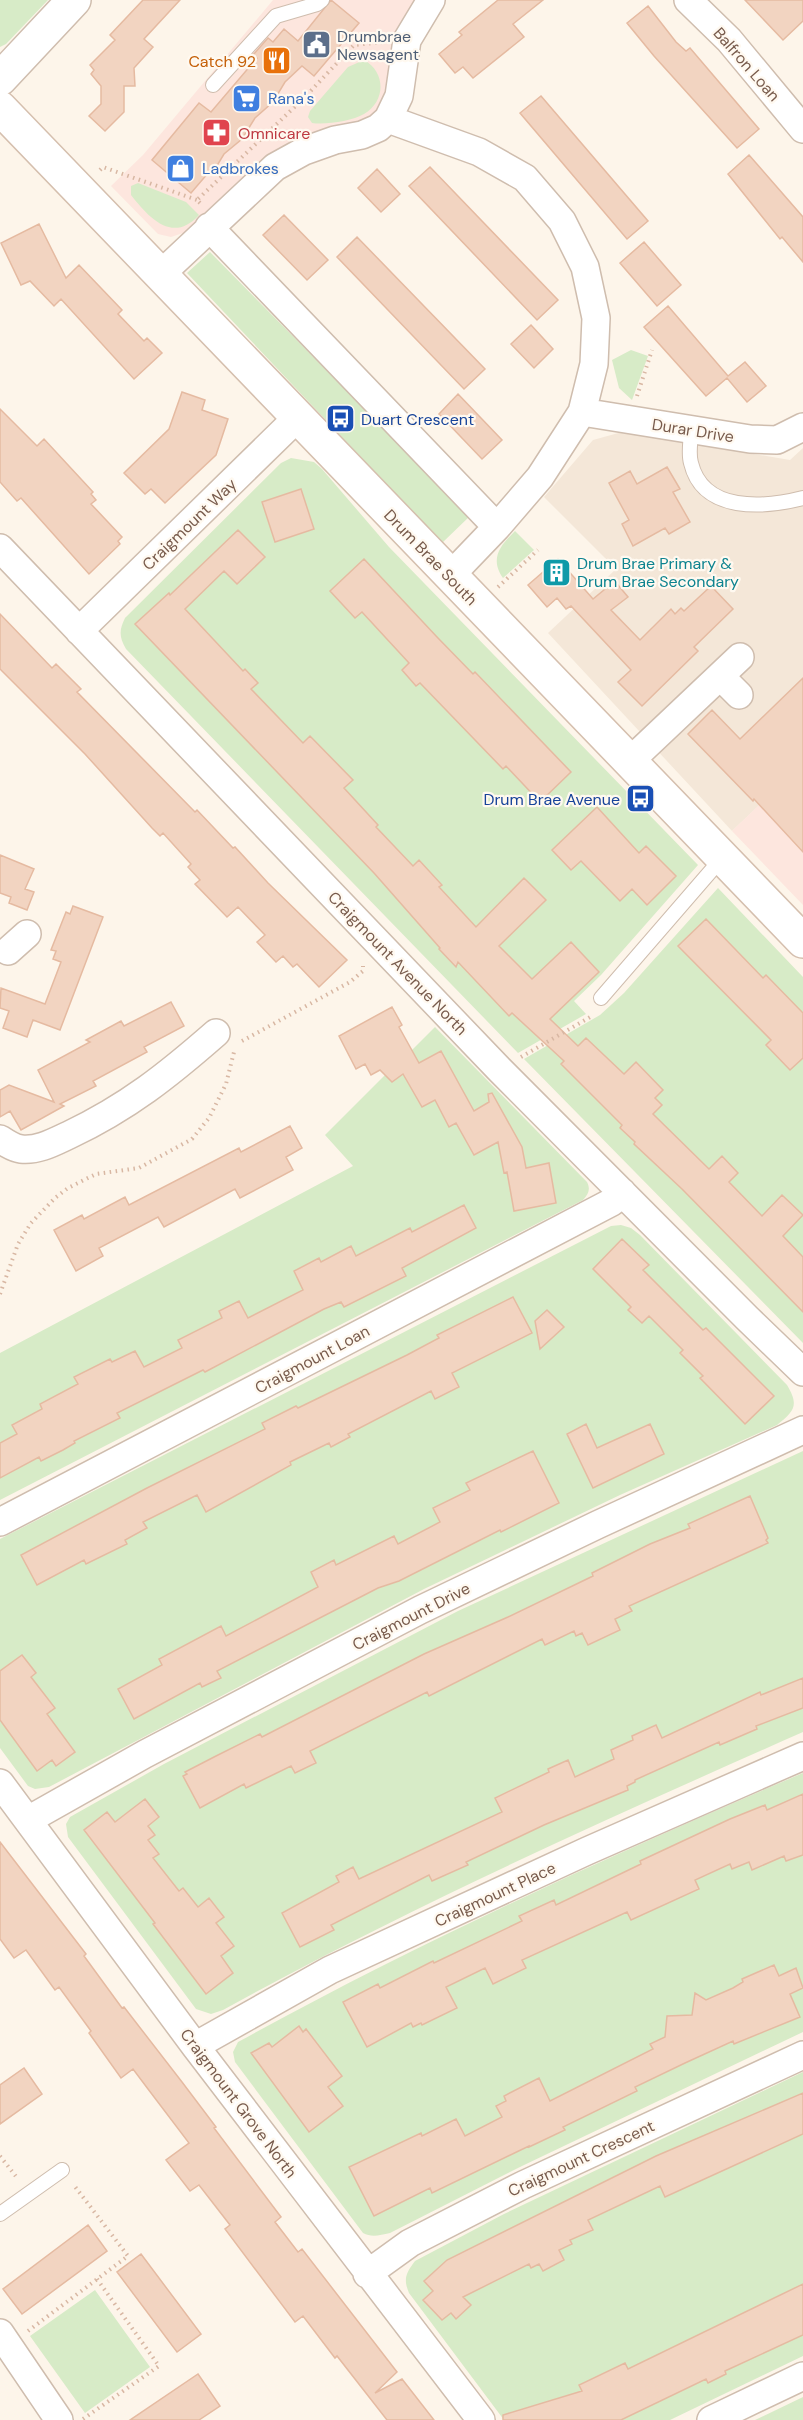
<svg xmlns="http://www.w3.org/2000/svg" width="803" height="2420" viewBox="0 0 803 2420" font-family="'DM Sans',sans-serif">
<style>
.residential{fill:#f4e7d8}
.commercial{fill:#fde6de}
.green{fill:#d7ebc7}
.building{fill:#f2d4c1;stroke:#e5baa1;stroke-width:1.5}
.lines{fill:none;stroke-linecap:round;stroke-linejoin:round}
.service-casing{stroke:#cfbdae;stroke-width:16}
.minor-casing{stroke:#cfbdae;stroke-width:30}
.tertiary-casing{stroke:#cfbdae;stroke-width:36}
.secondary-casing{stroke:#d5bfae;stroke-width:36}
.path{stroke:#d8b7a3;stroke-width:4;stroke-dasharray:1.5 4.5;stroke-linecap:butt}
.service{stroke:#fff;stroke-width:14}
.minor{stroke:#fff;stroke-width:27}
.tertiary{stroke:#fff;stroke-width:33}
.secondary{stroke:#fff;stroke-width:33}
.labels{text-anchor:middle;stroke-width:4.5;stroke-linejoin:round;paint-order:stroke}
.service-label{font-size:16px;fill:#4e5e75;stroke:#fff9f0;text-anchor:start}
.food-label{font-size:16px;fill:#c56008;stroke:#fff9f0;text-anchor:end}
.street-label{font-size:16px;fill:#785b4c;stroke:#fff9f0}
.shop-label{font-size:16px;fill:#366cbe;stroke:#fff9f0;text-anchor:start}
.health-label{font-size:16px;fill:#be3a42;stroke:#fff9f0;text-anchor:start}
.transit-label{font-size:16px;fill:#164399;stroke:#fff9f0;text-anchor:start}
.culture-label{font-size:16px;fill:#0d838f;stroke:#fff9f0;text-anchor:start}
</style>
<rect width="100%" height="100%" fill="#fdf5ea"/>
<path class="residential" d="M622,432L790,460L803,448V764L732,831L548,633L616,569L544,497L593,440Z"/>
<path class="commercial" d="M273,0H423L390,87L376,115L364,124L313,133L282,149L195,229L171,237L158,234L111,186L143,155Z
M803,763V905L732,831Z"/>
<path class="green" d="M0,0H48L6,44L0,47Z
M364,60C386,72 386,101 364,114C352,121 326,125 312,123L308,117L310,111L348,67Z
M138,183L186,202L199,215C173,244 149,218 131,195V186Z
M210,252L470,516L442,543L187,273Z
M631,350L648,356L632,400L619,388L612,360Z
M291,458L314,462L322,469L389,547L698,865L601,975L574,1001L586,1014L518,1053L126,649C119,637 119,630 125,618L281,463Z
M515,531L534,550L503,578C489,558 501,545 515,531Z
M718,888L803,977V1343L524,1059L600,1015L624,993Z
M435,1027L587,1182C591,1190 588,1194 583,1200L0,1500V1353L353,1166L325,1135L385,1075L392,1082L403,1074L460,1086L441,1051L414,1066L405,1057Z
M621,1225L631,1228L640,1235L787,1385C799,1405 795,1411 777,1425L620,1495L424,1589L49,1787L35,1789L28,1786L0,1748V1539L611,1226Z
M803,1451V1732C607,1819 411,1906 223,2010L211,2014L196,2009L68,1837L66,1824L70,1817L164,1764L458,1611Z
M803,1773V2032L522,2166L390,2233C380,2235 372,2238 363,2233L235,2062L233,2052L238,2042C421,1941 611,1855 803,1773Z
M803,2072V2356L670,2420H504L409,2293C403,2279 406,2273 415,2261L504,2214Z
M95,2290L150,2367L85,2413L30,2336Z
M803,2397V2420H755Z"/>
<path class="building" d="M143,0H180L144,39L153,47L134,68L135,86H124V112L105,131L89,116L101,104V86L91,74L94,70L90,65L115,40L110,35Z
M331,0L359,23L314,76L302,66L285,82L273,102L255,118L242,139L224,154L212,174L209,172L191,193L152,160L199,103L211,112L257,58L253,55L268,38L273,42L284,29L298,41Z
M498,0H543L513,24L524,37L473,78L463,67L455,73L439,54L462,35L459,32Z
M745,0H803V21L783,40Z
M648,6L676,42L686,51L690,48L759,129L737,148L654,56L627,23Z
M541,96L648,221L627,239L520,113Z
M749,155L803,217V262L782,237L780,239L728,174Z
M430,167L558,300L537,320L409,186Z
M377,169L400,194L381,212L358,188Z
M284,215L328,260L307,280L263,235Z
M39,224L66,278L79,265L122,310L118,314L144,341L147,338L162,353L134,379L61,299L54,306L30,281L21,285L1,243Z
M357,237L485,369L464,389L337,257Z
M644,242L681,285L657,306L620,263Z
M668,306L728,376L745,362L766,386L747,402L727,378L706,396L644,327Z
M531,325L553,349L534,368L511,344Z
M182,392L205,400L202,410L228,419L216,455L165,503L151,489L145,494L124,473L169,429Z
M458,394L502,440L482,459L439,414Z
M0,409L37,446L44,439L93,492L91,494L96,500L91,504L122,537L118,541L120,544L89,574L21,498L17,501L0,482Z
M667,467L680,489L673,492L690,522L669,534L665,528L633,546L622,524L629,520L609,483L630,471L637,484Z
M301,489L314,529L275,542L262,502Z
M238,530L265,557L237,584L224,571L185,609L243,671L245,669L258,683L251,689L303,743L310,736L353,780L344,788L378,825L376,827L413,866L419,860L442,885L439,887L476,927L524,878L546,900L499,946L532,979L571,942L599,972L550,1019L578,1046L586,1038L624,1074L636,1062L663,1090L655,1098L662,1105L653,1114L709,1169L722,1156L738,1173L729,1182L762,1216L782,1195L803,1215L783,1236L803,1257V1312L682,1189L634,1144L635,1142L620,1128L622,1125L561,1064L564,1061L512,1013L509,1016L458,962L456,967L439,949L440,948L374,873L135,624L169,593L170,595Z
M364,559L437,637L473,674L475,672L571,772L540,802L506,766L503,769L420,683L416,686L402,670L409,663L362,612L355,618L330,591Z
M558,559L593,599L610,585H618L628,597L611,610L640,640L671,609L675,614L681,608L684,611L711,586L733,609L694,647L698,651L642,706L618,682L631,670L571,606L566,609L557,598L547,607L528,585Z
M0,614L52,668L56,664L81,689L77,692L195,812L197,810L233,848L235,847L268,883L347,960L319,987L297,964L293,967L283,956L276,962L257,942L265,935L238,907L227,917L195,884L200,880L188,867L191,864L163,833L160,836L152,828L85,754L0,669Z
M803,678V852L754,799L753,801L688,734L712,710L740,739Z
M597,807L639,853L646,846L676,876L647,905L632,889L620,901L581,861L571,870L552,850Z
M0,855L34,869L25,889L34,892L27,910L9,903L11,897L0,893Z
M73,906L103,917L60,1030L33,1020L27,1037L3,1028L9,1011L0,1008L1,988L45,1004L61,962L53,959L56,951L51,950L66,912L70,914Z
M706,919L763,978L766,975L803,1013V1058L790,1070L766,1045L771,1040L678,946Z
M171,1002L184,1026L144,1047L147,1052L93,1081L96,1086L60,1104L64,1106L21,1130L10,1111L0,1117V1090L9,1085L54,1102L38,1070L90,1042L86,1040L121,1021L124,1026Z
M392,1007L402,1025L399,1027L419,1063L441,1051L474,1111L489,1102L488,1094L492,1093L522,1147L526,1168L549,1163L556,1203L514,1211L507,1172L504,1173L498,1142L474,1155L456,1123L449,1127L435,1100L422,1107L403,1074L392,1082L380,1070L371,1075L365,1064L356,1069L339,1036Z
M290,1126L302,1148L286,1157L293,1170L240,1198L235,1189L164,1227L158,1217L99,1248L103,1256L76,1271L54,1230L82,1215L84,1219L125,1197L129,1205L239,1148L241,1152Z
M464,1205L476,1228L402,1268L406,1276L344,1307L341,1302L324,1309L205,1372L203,1370L117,1413L120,1418L74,1441L75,1443L63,1450L41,1461L39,1457L0,1478V1443L17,1434L12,1425L42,1409L40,1404L78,1384L74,1377L110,1359L112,1362L135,1351L144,1367L182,1348L178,1340L222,1318L219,1311L239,1301L248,1318L303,1290L294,1271L319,1258L321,1262L351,1246L356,1256L410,1228L412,1232Z
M622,1239L649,1265L643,1270L703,1330L706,1328L774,1396L745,1424L700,1378L703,1376L680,1353L683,1350L649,1316L642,1323L628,1310L631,1307L593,1269Z
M513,1297L532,1333L452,1373L459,1387L435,1399L431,1391L348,1434L350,1437L331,1447L329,1443L290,1462L291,1465L206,1512L197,1495L143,1522L147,1528L125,1540L127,1544L86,1564L84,1560L37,1585L21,1555L147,1488L265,1429L262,1423L296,1406L298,1408L407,1355L439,1338L437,1335Z
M547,1310L564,1327L540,1349L535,1321Z
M586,1424L597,1448L650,1424L664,1454L593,1488L567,1434Z
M533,1451L559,1503L501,1532L500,1530L399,1581L378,1588L217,1671L221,1678L202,1687L200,1683L134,1719L118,1689L162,1665L159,1659L221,1626L226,1636L318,1587L311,1572L334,1560L336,1565L394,1536L398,1544L440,1522L433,1508L470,1490L466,1483Z
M750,1496L768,1538L766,1540L768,1543L629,1606L632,1611L615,1619L620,1630L588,1645L582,1633L576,1636L574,1631L545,1645L542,1639L429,1696L427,1692L310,1751L316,1763L295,1773L291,1766L246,1788L244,1784L200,1808L183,1776L187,1774L185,1772L216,1756L260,1734L262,1737L424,1654L508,1617L593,1576L592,1573L650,1544L690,1528L688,1524Z
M22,1655L36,1673L31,1677L55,1708L47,1714L75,1752L56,1766L52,1760L37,1771L0,1720V1671Z
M803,1678V1708L756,1726L757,1729L720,1745L719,1742L635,1780V1782L627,1786L628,1790L544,1825L466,1862L468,1865L432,1881L429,1875L331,1925L334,1930L300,1947L282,1913L339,1882L336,1876L353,1867L359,1879L502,1812L495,1798L549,1772L548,1769L568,1760L575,1777L614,1759L611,1750L633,1740L632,1736L656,1725L662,1738L760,1692L761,1695Z
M803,1794V1855L786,1861L784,1856L752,1870L749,1862L732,1869L730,1864L695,1880L699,1889L631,1920L627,1912L522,1960L526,1968L493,1984L485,1968L446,1987L457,2008L422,2025L421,2023L413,2027L411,2023L367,2047L343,2002L378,1984L380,1988L433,1961L434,1963L522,1921L519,1916L554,1900L556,1905L641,1864L640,1861L730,1819L765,1805L767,1810Z
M145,1799L159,1817L148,1826L155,1835L148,1840L159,1854L153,1858L179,1891L183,1888L198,1907L209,1898L224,1917L216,1923L234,1946L221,1956L233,1973L206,1994L153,1924L155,1923L84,1830L107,1812L115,1822Z
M0,1842L86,1954L84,1956L122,2008L124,2007L182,2082L216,2127L214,2128L281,2217L275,2222L298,2252L302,2249L397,2372L375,2393L402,2379L434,2420H387L337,2356L335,2358L303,2316L295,2322L225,2229L230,2225L199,2185L190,2191L166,2160L189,2143L148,2089L133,2069L121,2078L89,2033L91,2031L59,1987L55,1990L26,1950L14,1958L0,1939Z
M774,1965L779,1976L796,1968L803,1988L790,1994L800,2017L734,2044L733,2041L685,2063L635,2087L637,2091L563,2127L565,2130L529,2147V2146L432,2193L430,2188L374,2216L349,2167L421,2133L422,2136L456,2119L465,2136L502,2117L496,2106L506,2101L504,2096L539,2078L550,2101L653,2049L650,2044L665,2037L667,2016L692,2015L695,1993L706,2000L733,1988L743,1982L742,1979Z
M299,2026L303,2032L306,2029L342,2076L328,2087L343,2106L309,2132L251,2053L269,2043L272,2047Z
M24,2068L42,2094L0,2124V2085Z
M803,2093V2134L665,2197L660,2186L588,2220L593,2230L570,2240L572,2244L559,2250L564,2260L543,2271L539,2264L531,2268L529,2264L463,2297L471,2305L456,2319L451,2313L442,2320L423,2300L433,2291L424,2281L447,2260L656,2156Z
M88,2225L107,2251L22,2314L3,2289Z
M141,2254L201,2334L177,2352L117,2272Z
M803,2284V2335L725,2371L726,2374L708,2383L706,2379L621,2420H503V2415L582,2391L579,2385L625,2363L628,2369Z
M198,2374L220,2406L199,2420H130Z"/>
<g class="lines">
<defs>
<path id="service" d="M213,85L276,16L317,4L322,0
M691,430C691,440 688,453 691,463C703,513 764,508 803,498
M601,998L723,857
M0,2214L62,2170"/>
<path id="minor" d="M688,0L729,40L803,129
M388,119L479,152L525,178L562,221L585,267L596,318L594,364L582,412L540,477L497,527L450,576
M209,227L497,527
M162,273L275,167L304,151L335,140L362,135L378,128L388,119L399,96L407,40L431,0
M582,412L750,439L777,440L803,427
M0,548L499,1069L747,1318L803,1372
M79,631L298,417
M720,676L739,695
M630,761L740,657
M8,951L27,934
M0,1139C6,1143 13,1148 21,1149C38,1151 54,1142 69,1135C128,1107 168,1075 216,1033
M0,1522L612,1202L622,1192
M0,1783L195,2046L481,2420
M28,1820L145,1754L420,1610L597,1525L803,1430
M195,2046L330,1970L587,1851L803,1756
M367,2274L410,2243L523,2185L803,2055
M0,2333L59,2420
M711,2420L803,2376"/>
<path id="tertiary" d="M0,79L74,0"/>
<path id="secondary" d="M0,108C269,384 534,664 803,941"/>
</defs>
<use href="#service" class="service-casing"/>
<use href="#minor" class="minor-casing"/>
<use href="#tertiary" class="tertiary-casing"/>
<use href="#secondary" class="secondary-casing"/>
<path class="path" d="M100,170L103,167L197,200
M200,203L197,200L305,97L354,45L383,42
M637,396L652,350
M498,587L538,550
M242,1041L350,982L363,971V966
M521,1057L592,1016
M0,1294L18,1244L31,1223L55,1198L68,1188L96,1174L139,1168L192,1139L209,1118L226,1084L234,1052
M0,2156L18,2179
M28,2331L128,2256L73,2184
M83,2419L159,2366L97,2279"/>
<use href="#service" class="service"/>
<use href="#minor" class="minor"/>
<use href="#tertiary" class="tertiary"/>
<use href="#secondary" class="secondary"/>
</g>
<defs>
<symbol id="civic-square" viewBox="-11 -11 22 22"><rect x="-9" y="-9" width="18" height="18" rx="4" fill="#5c6f8a" stroke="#fff9f0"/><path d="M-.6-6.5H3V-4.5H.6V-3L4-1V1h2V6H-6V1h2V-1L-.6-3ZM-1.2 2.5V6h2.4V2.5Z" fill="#fff"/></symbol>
<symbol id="restaurant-square" viewBox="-11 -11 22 22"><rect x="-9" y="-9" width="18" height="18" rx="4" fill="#e8710a" stroke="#fff9f0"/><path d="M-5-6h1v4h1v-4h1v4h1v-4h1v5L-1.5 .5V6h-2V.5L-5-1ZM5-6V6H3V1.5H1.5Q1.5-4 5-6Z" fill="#fff"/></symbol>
<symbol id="supermarket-square" viewBox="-11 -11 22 22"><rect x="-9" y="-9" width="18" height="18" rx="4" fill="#3f7fe0" stroke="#fff9f0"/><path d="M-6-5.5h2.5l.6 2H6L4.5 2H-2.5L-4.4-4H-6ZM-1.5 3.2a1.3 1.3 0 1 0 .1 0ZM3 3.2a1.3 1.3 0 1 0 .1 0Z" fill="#fff"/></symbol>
<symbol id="pharmacy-square" viewBox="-11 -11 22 22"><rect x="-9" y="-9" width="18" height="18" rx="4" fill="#e0444e" stroke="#fff9f0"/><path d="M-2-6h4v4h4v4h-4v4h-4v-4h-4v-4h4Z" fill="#fff"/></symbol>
<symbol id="shop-square" viewBox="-11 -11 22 22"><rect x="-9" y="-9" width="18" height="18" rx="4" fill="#3f7fe0" stroke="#fff9f0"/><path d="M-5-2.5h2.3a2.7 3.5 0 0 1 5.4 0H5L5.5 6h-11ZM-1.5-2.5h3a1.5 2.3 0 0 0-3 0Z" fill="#fff"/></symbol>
<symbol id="bus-square" viewBox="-11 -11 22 22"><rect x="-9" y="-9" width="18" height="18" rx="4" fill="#1a4fb4" stroke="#fff9f0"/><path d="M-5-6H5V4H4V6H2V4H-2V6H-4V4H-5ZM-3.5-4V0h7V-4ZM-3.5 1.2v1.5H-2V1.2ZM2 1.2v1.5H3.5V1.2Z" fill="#fff"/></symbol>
<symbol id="building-square" viewBox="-11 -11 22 22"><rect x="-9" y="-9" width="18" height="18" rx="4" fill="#0f9aa8" stroke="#fff9f0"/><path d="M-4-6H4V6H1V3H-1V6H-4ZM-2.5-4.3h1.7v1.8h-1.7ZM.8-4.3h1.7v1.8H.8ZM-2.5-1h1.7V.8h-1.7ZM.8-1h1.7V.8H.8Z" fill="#fff"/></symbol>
</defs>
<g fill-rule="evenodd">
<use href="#civic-square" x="300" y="28" width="33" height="33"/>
<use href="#restaurant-square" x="260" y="44" width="33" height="33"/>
<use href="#supermarket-square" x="230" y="82" width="33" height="33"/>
<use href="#pharmacy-square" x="200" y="116" width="33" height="33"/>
<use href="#shop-square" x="164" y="152" width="33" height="33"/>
<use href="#bus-square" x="324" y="402" width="33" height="33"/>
<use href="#building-square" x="540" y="556" width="33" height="33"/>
<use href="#bus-square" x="624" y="782" width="33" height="33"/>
</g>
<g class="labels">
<g class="service-label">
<text x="337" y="42">Drumbrae<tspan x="337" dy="18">Newsagent</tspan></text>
</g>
<g class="food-label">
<text x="256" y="67">Catch 92</text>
</g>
<g class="street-label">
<text transform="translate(747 64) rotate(49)" y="6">Balfron Loan</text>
<text transform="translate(693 430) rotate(9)" y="6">Durar Drive</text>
<text transform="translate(189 524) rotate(-44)" y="6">Craigmount Way</text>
<text transform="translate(431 557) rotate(46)" y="6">Drum Brae South</text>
<text transform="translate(398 963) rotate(46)" y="6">Craigmount Avenue North</text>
<text transform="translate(312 1359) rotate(-28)" y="6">Craigmount Loan</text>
<text transform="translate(411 1616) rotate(-27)" y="6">Craigmount Drive</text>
<text transform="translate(495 1894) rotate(-25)" y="6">Craigmount Place</text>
<text transform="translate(239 2103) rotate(53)" y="6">Craigmount Grove North</text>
<text transform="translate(581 2158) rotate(-25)" y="6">Craigmount Crescent</text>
</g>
<g class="shop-label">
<text x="268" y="104">Rana's</text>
<text x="202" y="174">Ladbrokes</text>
</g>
<g class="health-label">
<text x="238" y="139">Omnicare</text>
</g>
<g class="transit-label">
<text x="361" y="425">Duart Crescent</text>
<text x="620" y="805" text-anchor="end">Drum Brae Avenue</text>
</g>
<g class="culture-label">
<text x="577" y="569">Drum Brae Primary &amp;<tspan x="577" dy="18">Drum Brae Secondary</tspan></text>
</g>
</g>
</svg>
